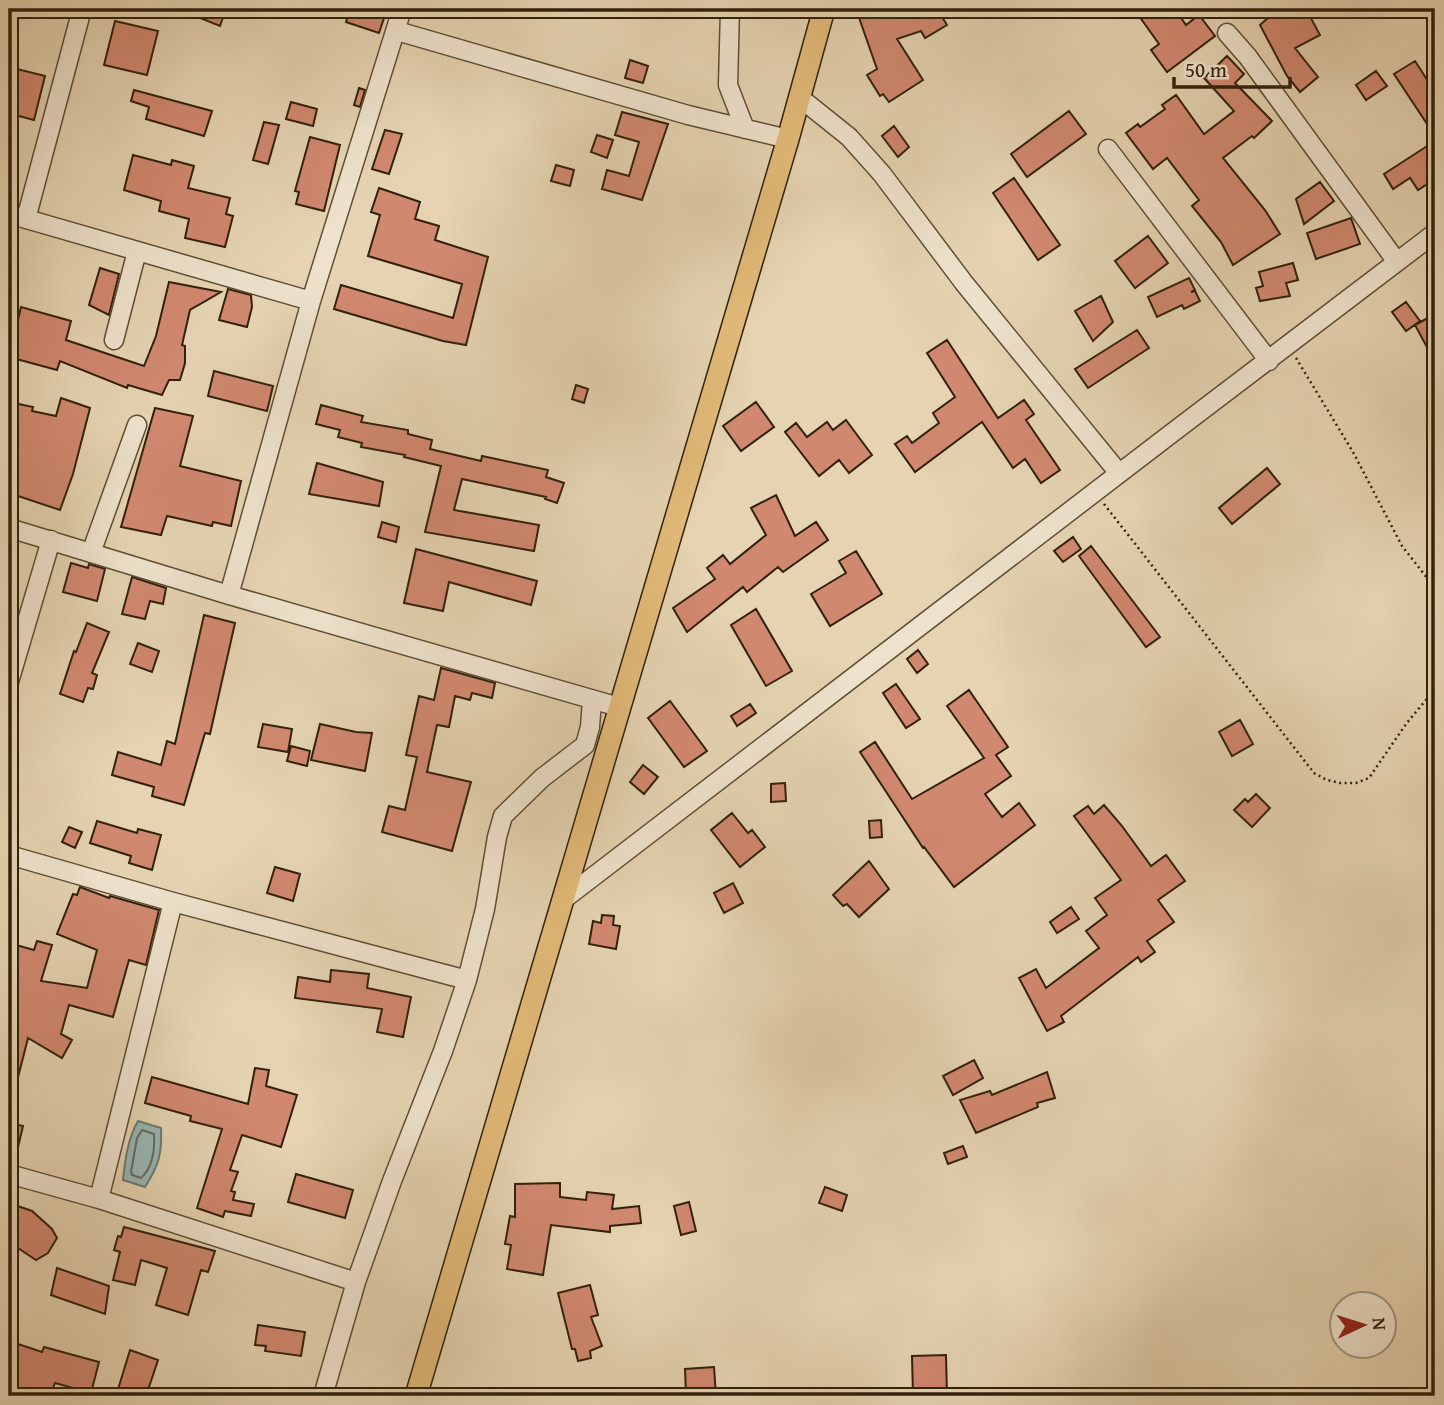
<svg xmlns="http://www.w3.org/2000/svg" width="1444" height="1405" viewBox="0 0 1444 1405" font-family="'Gentium Book Plus',serif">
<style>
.water{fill:#98b6b5;stroke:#6f7a71;stroke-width:2}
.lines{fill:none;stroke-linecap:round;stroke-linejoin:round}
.shore{stroke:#646c60;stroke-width:2}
.building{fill:#d18870;stroke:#31210b;stroke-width:2}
.minor-casing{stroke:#5e4e34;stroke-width:21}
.major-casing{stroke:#31210b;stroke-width:24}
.path{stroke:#31210b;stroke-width:2.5;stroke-dasharray:2 3.5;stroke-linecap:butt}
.minor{stroke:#eee2cc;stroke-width:18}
.major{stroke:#e2ba78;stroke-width:21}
</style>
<rect width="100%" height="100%" fill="#e5d3b1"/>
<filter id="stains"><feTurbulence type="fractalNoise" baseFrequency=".00286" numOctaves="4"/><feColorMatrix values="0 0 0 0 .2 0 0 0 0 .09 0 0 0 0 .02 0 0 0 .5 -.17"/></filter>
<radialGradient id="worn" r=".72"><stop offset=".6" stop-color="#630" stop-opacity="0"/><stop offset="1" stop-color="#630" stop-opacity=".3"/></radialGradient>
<path class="water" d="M138,1121L161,1128C162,1154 159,1165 145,1187L123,1180C125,1160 128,1138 138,1121Z"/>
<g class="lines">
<path class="shore" d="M142,1130L154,1134C155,1150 153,1167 141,1178L132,1175L131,1172L137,1138Z"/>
</g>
<path class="building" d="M178,9H226L220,26Z
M350,9H387L379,33L346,22Z
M856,9H927L929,18L939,12L947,25L925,38L921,31L897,39L923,80L889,102L883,94L880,96L867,75L877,69Z
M1134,9H1175L1186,25L1199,15L1215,36L1167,72L1151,50L1159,44Z
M1278,9H1306L1320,35L1295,48L1318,77L1300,92L1287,76L1260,25Z
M115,21L158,31L147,75L104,65Z
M1227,56L1244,74L1235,83L1272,121L1254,138L1252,136L1223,158L1265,210L1280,234L1233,265L1221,242L1192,206L1199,200L1167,158L1153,169L1126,133L1138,124L1140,127L1165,109L1162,105L1176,95L1204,134L1234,111L1204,78Z
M630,60L648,66L643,83L625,78Z
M1415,61L1435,92V136L1394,74Z
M9,67L45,76L34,120L11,114L14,103L9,101Z
M1376,71L1387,86L1366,100L1356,85Z
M359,88L365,90L360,107L354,105Z
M134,90L212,111L204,136L146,119L149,107L131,101Z
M291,102L317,109L313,126L286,119Z
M1069,111L1086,134L1027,177L1011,154Z
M622,112L668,124L642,200L602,189L607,170L629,176L639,142L615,135Z
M264,122L279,125L268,164L253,160Z
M894,126L909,147L898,157L882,136Z
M385,130L402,134L389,174L372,169Z
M597,135L613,140L607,158L591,152Z
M310,137L340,145L324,211L296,204L299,192L295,191Z
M1435,141V179L1418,190L1410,178L1393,189L1384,174Z
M133,155L171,165L172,160L194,166L188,188L230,198L226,214L233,216L225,247L185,238L189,219L159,211L161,201L124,190Z
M556,165L574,170L570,186L551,181Z
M1014,178L1060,245L1038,260L993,193Z
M1320,182L1334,201L1304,224L1296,199Z
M379,188L420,202L415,219L439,226L435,240L488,257L466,345L443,341L334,309L341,285L453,318L462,284L368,256L380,215L371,212Z
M1351,218L1360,244L1316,259L1307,233Z
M1148,236L1168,263L1135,288L1115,261Z
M1293,263L1298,280L1286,283L1290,296L1260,301L1256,288L1263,286L1259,272Z
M100,268L119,274L109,315L89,305Z
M1189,278L1195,290L1191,292L1195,291L1200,301L1184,309L1182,305L1157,317L1148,297Z
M169,282L221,292L190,310L182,345L185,346V363L180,380H169L162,395L128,385L127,388L60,361L57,370L9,357L21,307L71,321L66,340L144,366L156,336Z
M228,289L251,295L252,307L247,327L219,320Z
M1101,296L1113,322L1093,341L1075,311Z
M1406,302L1420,321L1406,331L1392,312Z
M1435,314V362L1415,325Z
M1137,330L1149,348L1088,388L1075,369Z
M947,340L998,418L1024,400L1034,414L1026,420L1060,470L1041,483L1025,459L1013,468L982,422L915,472L895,444L907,436L912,443L939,423L933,413L955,397L927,353Z
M214,371L273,386L267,411L208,396Z
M576,385L588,389L584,403L572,399Z
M61,398L90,408L73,474L60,510L9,493V402L33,407L32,411L56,416Z
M756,402L774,427L741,451L723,426Z
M321,405L363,416L361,422L408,430V434L432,440L430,449L481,461L482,456L548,470L546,477L564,483L557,503L545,499L546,497L462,479L454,510L539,525L534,551L425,532L441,466L404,457L405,455L361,447L362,443L338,437L340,430L316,424Z
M155,408L193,416L180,466L241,481L231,526L213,522L212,526L167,516L161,535L121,527Z
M846,420L872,455L849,473L839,460L819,476L785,432L796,423L807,437L827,422L833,430Z
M317,463L383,482L379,506L309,494Z
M1267,468L1280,484L1232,524L1219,508Z
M776,495L795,536L816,522L828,540L783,572L778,567L747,592L743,587L687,632L673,608L715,579L707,568L723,555L730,564L766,535L751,508Z
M382,522L399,527L396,542L378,537Z
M1073,537L1081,549L1063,562L1054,551Z
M1091,546L1160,637L1146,647L1079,556Z
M416,549L537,581L531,605L449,582L443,611L404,603Z
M856,551L882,594L830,626L811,594L846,573L839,561Z
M71,563L88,568L89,564L105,569L97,601L63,592Z
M132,577L166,588L163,604L150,601L145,619L122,614Z
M756,609L792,671L766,686L731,625Z
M204,615L235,623L210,734L205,733L184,805L152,796L154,787L112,775L118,752L161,765L167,741L175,744Z
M87,623L109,632L92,673L97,675L93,689L88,688L83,702L60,694L74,651L76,652Z
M138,643L159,651L152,672L130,664Z
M918,650L928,664L917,673L907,659Z
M441,668L495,683L492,698L472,693L470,700L455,696L449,727L437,725L427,772L471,782L452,851L382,832L389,806L405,810L417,757L406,755L419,696L434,700Z
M896,684L920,719L906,728L883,693Z
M969,690L1008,747L996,755L1011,776L985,794L1002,817L1019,803L1035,825L954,887L924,847L923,848L860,752L875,742L912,799L984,758L947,706Z
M670,701L707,751L684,767L648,718Z
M750,704L756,713L737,726L731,716Z
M1240,720L1253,744L1232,756L1219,732Z
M263,724L292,729L288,752L258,747Z
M320,724L356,732L372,733L365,771L311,760Z
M291,746L310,751L307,766L287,761Z
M643,765L658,777L644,794L630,782Z
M785,783L786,801L771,802V784Z
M1256,794L1270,808L1252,827L1234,810L1245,799L1248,802Z
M1104,805L1122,826L1151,866L1166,855L1185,881L1158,900L1174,922L1147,941L1155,952L1141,962L1138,957L1061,1016L1064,1022L1047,1031L1019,978L1036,969L1046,988L1099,948L1086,931L1107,915L1095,898L1121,880L1074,816L1088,806L1094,814Z
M732,813L748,833L752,830L765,847L740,867L711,830Z
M881,820L882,837L870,838L869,821Z
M97,821L137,833L138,829L161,835L152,870L129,863L131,856L90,843Z
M69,827L82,832L75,848L62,842Z
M869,861L889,889L859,917L847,904L843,906L833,895Z
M275,867L300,874L293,901L267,893Z
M733,883L743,903L724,913L714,893Z
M80,887L109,898L110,896L159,910L146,965L129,960L113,1017L69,1005L61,1034L72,1040L62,1058L28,1038L13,1097H9V1057L15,1034L11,1030L16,1013L9,1012V943L34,950L37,941L52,945L41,981L87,988L97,950L57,934L73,894L77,895Z
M1071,907L1079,919L1057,933L1050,922Z
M602,915L614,916L613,925L620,926L616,949L589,944L593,921L601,923Z
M331,970L369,974L367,988L411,997L403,1037L377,1032L382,1009L295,998L298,977L330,982Z
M974,1060L983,1078L953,1095L943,1076Z
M255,1068L269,1070L266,1086L297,1095L281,1147L242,1135L230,1170L238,1172L231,1191L235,1192L233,1200L254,1204L251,1216L225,1211L223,1217L197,1208L222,1129L190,1121L191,1116L145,1103L152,1077L248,1104Z
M1047,1072L1055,1098L1037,1103L1038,1107L976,1133L960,1100L990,1091L992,1095Z
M9,1123L23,1126L14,1164L9,1163Z
M963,1146L967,1157L948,1164L944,1153Z
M296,1174L353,1190L345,1218L288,1202Z
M560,1183V1197L586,1200L587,1192L614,1195L612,1209L639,1206L641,1223L610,1226V1232L551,1225L543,1275L507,1269L511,1245L505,1244L510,1216L515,1217V1184Z
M825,1187L847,1195L842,1211L819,1203Z
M689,1202L696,1231L681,1235L674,1206Z
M12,1204L32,1211L52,1229L57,1238L48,1253L36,1260L9,1242V1210Z
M124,1227L215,1251L208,1272L201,1270L188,1315L156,1305L167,1268L141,1260L135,1285L113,1280L120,1252L114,1250L118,1236L121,1237Z
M57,1268L109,1286L105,1314L51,1295Z
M590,1285L598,1315L591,1317L602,1346L590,1351L591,1358L578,1361L575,1349H572L558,1293Z
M258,1325L305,1332L301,1356L265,1351L266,1346L255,1345Z
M9,1341L42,1352L44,1347L99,1362L91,1393L55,1383L50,1396H9Z
M130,1350L158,1360L146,1396H116Z
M946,1355L947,1396H913L912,1356Z
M714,1367L716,1396H686L685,1369Z"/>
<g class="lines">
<defs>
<path id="minor" d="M730,9L728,85L745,129
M397,31L688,115L788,139
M1227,33L1248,57L1397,262
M799,97L849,137L882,174L964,283L1118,472
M1108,149L1269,361
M9,214L311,301
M26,219L82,9
M114,340L137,251
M9,528L229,595L619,707
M91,553L137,425
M229,595L311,301L402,9
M9,682L51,540
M9,855L173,902L467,980
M564,899C854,675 1144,454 1435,233
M9,1174L99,1199L356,1282
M99,1199L173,902
M323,1396L356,1282L392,1181L443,1051L467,980L485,909L497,837L503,816L542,778L585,745L590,727L592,700"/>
<path id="major" d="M416,1396L788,139L824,9"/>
</defs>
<use href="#minor" class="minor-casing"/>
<use href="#major" class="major-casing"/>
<path class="path" d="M1296,358L1353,452L1402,546L1435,588
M1104,504L1314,773L1327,780L1340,783H1356L1369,778L1406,724L1435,689"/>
<use href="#minor" class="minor"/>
<use href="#major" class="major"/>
</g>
<rect width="1444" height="1405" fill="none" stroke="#e5d3b1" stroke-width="35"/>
<rect x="10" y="10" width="1423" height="1384" fill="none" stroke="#31210b" stroke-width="3.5"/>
<rect x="18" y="18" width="1409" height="1370" fill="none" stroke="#31210b" stroke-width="2"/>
<g transform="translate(1363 1325) rotate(86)"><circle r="33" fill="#eee2cc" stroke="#a2957f" stroke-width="2"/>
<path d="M0-5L12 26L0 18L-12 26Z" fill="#8f2418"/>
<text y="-10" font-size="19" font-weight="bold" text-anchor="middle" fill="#31210b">N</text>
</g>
<path d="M1174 77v10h116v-10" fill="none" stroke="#31210b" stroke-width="3.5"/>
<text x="1185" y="77" font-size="21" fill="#31210b" stroke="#eee2cc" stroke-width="5" paint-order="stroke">50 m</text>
<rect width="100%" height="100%" filter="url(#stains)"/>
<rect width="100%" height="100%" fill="url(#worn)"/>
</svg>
